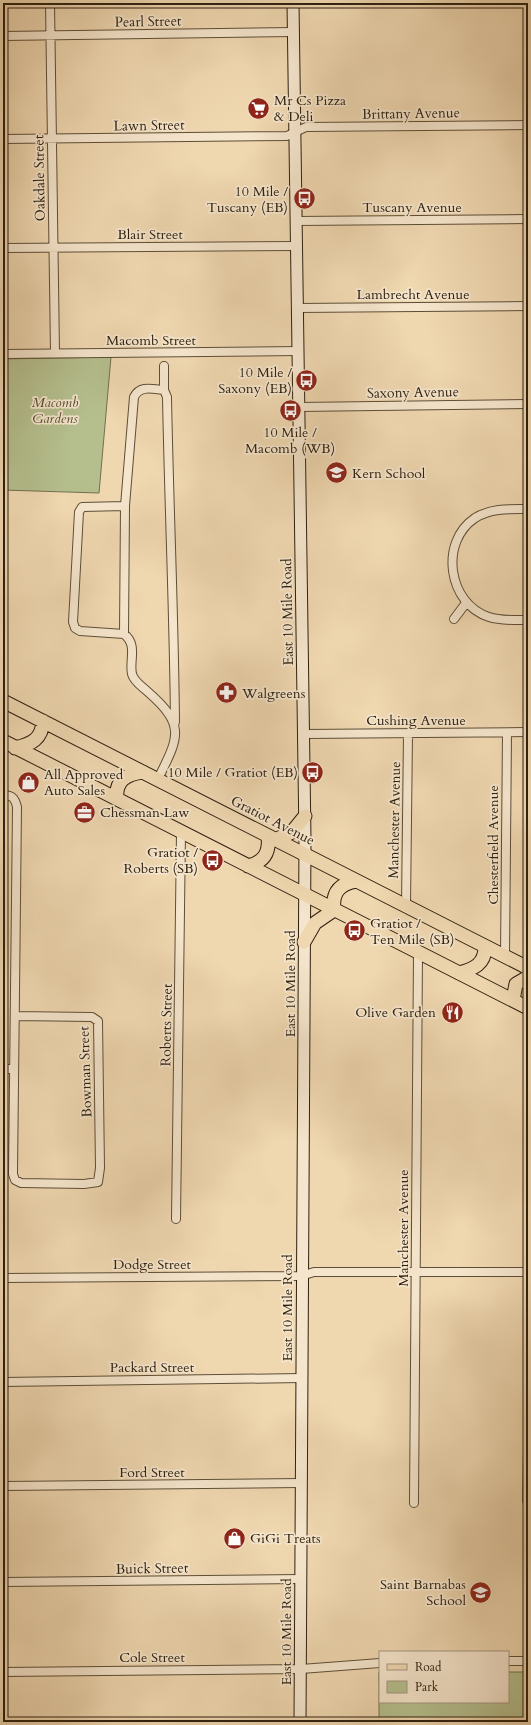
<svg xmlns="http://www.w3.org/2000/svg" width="531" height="1725" viewBox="0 0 531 1725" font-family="Cardo,serif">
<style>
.green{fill:#b5bf8e;stroke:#72704e}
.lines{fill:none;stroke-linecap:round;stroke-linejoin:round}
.street-casing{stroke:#5e4e37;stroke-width:10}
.secondary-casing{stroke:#2e200f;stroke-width:13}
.primary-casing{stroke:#2e200f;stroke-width:15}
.street{stroke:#f5e5cc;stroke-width:8}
.secondary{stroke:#f5e5cc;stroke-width:11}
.primary{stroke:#efd7b0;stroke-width:13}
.labels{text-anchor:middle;stroke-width:3.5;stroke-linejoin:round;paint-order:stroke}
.street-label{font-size:14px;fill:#2e200f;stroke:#f5e5cc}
.poi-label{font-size:14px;fill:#2e200f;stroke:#f5e5cc;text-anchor:start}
.park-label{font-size:14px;font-style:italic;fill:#565035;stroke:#f5e5cc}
</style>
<rect width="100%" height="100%" fill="#efd7b0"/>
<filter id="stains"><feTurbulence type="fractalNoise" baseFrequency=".005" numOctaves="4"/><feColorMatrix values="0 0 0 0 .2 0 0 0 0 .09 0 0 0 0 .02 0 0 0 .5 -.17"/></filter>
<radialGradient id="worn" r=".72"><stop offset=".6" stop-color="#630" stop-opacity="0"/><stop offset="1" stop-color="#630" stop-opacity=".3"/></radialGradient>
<path class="green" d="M111,357L99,493L3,490V359Z
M379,1672L380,1702H508V1672H528V1722H379Z"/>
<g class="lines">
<defs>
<path id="street" d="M50,3L55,353
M3,36L293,32
M3,139L287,136L306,127L528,125
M296,221L528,219
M3,248L296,246
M297,308L528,306
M3,354L298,351
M164,366V390L167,397C169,505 174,614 175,722
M299,407L528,404
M125,506L82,507L79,512L73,622L75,628L80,631L124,634C138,645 129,660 132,674C134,682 143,687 148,692C187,726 178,738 158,779
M528,509C510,509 491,508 475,518C439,542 448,604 489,617C501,621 515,620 528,620
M454,619L466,603
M124,634L125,506L134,397C140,385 152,389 164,390
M304,734L528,732
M3,795C12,795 15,798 17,807L13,1174L15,1180L21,1183L84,1184L98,1182L100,1168L98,1021L92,1017L15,1016
M406,906L408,734
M505,957L507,733
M3,1069H13
M176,1219L181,832
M3,1278L301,1276L314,1272H528
M3,1382L302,1378
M3,1486L301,1483
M527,1501L528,1450
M414,1503L418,952
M3,1582L301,1579
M508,1661H528
M3,1672L301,1669L380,1663"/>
<path id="secondary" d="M293,3L305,839L300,1722"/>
<path id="primary" d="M3,701L528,968
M3,741L528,1008
M15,748C32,744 42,739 43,721
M117,799C115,781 126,774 143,772
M275,840L292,832L305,816
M248,866C264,862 270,853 268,836
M334,910C332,893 339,884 356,881
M304,942L315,923L334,910
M459,973C474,969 485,964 485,947
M513,1000L516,984L528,977"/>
</defs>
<use href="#street" class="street-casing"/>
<use href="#secondary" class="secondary-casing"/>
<use href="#primary" class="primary-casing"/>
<use href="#street" class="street"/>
<use href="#secondary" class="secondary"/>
<use href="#primary" class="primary"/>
</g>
<defs>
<symbol id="supermarket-disc" viewBox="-11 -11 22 22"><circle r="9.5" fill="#8f2418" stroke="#f5e5cc"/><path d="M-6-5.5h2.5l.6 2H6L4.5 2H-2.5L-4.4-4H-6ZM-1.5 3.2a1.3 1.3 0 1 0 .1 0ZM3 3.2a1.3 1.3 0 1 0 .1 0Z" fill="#fff"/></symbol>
<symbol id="bus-disc" viewBox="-11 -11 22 22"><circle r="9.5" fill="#8f2418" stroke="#f5e5cc"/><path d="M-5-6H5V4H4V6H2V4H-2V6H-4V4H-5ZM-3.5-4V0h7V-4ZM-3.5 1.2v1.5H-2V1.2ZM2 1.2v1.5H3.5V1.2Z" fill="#fff"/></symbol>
<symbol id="school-disc" viewBox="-11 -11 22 22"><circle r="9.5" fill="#8f2418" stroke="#f5e5cc"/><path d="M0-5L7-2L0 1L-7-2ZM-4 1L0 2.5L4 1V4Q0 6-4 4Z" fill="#fff"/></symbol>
<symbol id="pharmacy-disc" viewBox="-11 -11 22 22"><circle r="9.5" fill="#8f2418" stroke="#f5e5cc"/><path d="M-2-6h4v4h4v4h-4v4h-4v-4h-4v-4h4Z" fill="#fff"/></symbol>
<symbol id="shop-disc" viewBox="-11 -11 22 22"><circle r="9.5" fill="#8f2418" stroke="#f5e5cc"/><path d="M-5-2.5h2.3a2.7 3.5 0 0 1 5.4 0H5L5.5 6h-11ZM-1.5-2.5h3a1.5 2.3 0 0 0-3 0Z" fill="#fff"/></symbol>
<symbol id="office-disc" viewBox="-11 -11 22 22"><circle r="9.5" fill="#8f2418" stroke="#f5e5cc"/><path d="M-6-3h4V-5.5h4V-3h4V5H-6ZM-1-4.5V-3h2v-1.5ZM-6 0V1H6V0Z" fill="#fff"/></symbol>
<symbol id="restaurant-disc" viewBox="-11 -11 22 22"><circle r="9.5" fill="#8f2418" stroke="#f5e5cc"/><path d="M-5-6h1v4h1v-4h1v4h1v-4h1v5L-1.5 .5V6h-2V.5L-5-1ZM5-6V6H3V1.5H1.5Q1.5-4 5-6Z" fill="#fff"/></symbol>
</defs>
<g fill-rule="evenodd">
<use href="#supermarket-disc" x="246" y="96" width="25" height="25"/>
<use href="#bus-disc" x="292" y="186" width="25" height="25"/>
<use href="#bus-disc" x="294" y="368" width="25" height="25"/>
<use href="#bus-disc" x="278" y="398" width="25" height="25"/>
<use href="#school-disc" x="324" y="460" width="25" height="25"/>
<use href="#pharmacy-disc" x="214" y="680" width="25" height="25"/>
<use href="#bus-disc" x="300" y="760" width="25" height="25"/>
<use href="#shop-disc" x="16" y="770" width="25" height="25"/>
<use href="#office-disc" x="72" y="800" width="25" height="25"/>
<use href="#bus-disc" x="200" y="848" width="25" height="25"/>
<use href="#bus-disc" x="342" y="918" width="25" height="25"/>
<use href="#restaurant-disc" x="440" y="1000" width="25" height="25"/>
<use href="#shop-disc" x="222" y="1526" width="25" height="25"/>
<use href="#school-disc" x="468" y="1580" width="25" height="25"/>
</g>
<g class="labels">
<g class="street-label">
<text transform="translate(148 21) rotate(-1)" y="5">Pearl Street</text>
<text transform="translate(411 113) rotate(-1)" y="5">Brittany Avenue</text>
<text transform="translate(149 125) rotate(-1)" y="5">Lawn Street</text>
<text transform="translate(39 178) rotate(-91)" y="5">Oakdale Street</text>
<text x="412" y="212">Tuscany Avenue</text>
<text x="150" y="239">Blair Street</text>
<text x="413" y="299">Lambrecht Avenue</text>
<text x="151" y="345">Macomb Street</text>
<text transform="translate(413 392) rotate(-1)" y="5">Saxony Avenue</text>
<text transform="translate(287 612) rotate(-91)" y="5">East 10 Mile Road</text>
<text x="416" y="725">Cushing Avenue</text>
<text transform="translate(273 820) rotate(27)" y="5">Gratiot Avenue</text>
<text transform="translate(394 820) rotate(-89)" y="5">Manchester Avenue</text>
<text transform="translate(493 845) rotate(-90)" y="5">Chesterfield Avenue</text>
<text transform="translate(290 984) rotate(-90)" y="5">East 10 Mile Road</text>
<text transform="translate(166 1025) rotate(-89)" y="5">Roberts Street</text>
<text transform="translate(85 1072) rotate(-92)" y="5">Bowman Street</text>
<text transform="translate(403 1228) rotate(-90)" y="5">Manchester Avenue</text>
<text x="152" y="1269">Dodge Street</text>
<text transform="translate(287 1308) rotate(-90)" y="5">East 10 Mile Road</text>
<text x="152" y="1372">Packard Street</text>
<text x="152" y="1477">Ford Street</text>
<text transform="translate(152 1568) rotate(-1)" y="5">Buick Street</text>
<text transform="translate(286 1632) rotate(-90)" y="5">East 10 Mile Road</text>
<text x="152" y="1662">Cole Street</text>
</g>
<g class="poi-label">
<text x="274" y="105">Mr Cs Pizza<tspan x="274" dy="16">&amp; Deli</tspan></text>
<text x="288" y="196" text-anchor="end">10 Mile /<tspan x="288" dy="16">Tuscany (EB)</tspan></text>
<text x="292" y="377" text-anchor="end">10 Mile /<tspan x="292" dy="16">Saxony (EB)</tspan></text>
<text x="290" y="437" text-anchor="middle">10 Mile /<tspan x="290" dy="16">Macomb (WB)</tspan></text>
<text x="352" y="478">Kern School</text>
<text x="242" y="698">Walgreens</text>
<text x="298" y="777" text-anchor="end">10 Mile / Gratiot (EB)</text>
<text x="44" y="779">All Approved<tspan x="44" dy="16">Auto Sales</tspan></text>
<text x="100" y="817">Chessman Law</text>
<text x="198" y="857" text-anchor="end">Gratiot /<tspan x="198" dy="16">Roberts (SB)</tspan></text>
<text x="370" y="928">Gratiot /<tspan x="370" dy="16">Ten Mile (SB)</tspan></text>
<text x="436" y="1017" text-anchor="end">Olive Garden</text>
<text x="250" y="1543">GiGi Treats</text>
<text x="466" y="1589" text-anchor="end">Saint Barnabas<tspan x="466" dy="16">School</tspan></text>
</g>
<g class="park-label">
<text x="55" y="407">Macomb<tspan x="55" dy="16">Gardens</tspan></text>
</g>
</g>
<rect width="531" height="1725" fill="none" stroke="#efd7b0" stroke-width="16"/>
<rect x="4" y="4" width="523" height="1717" fill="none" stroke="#2e200f" stroke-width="2"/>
<rect x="8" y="8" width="515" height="1709" fill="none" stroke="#2e200f"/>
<rect x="379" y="1651" width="130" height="52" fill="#f5e5cc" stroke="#a59680"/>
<rect x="387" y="1664" width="20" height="6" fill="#efd7b0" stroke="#a59680"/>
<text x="415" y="1671" font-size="12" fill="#2e200f">Road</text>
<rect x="387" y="1681" width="20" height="12" fill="#b5bf8e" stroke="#a59680"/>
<text x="415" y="1691" font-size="12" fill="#2e200f">Park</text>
<rect width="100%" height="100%" filter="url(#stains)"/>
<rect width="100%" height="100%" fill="url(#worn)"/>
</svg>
